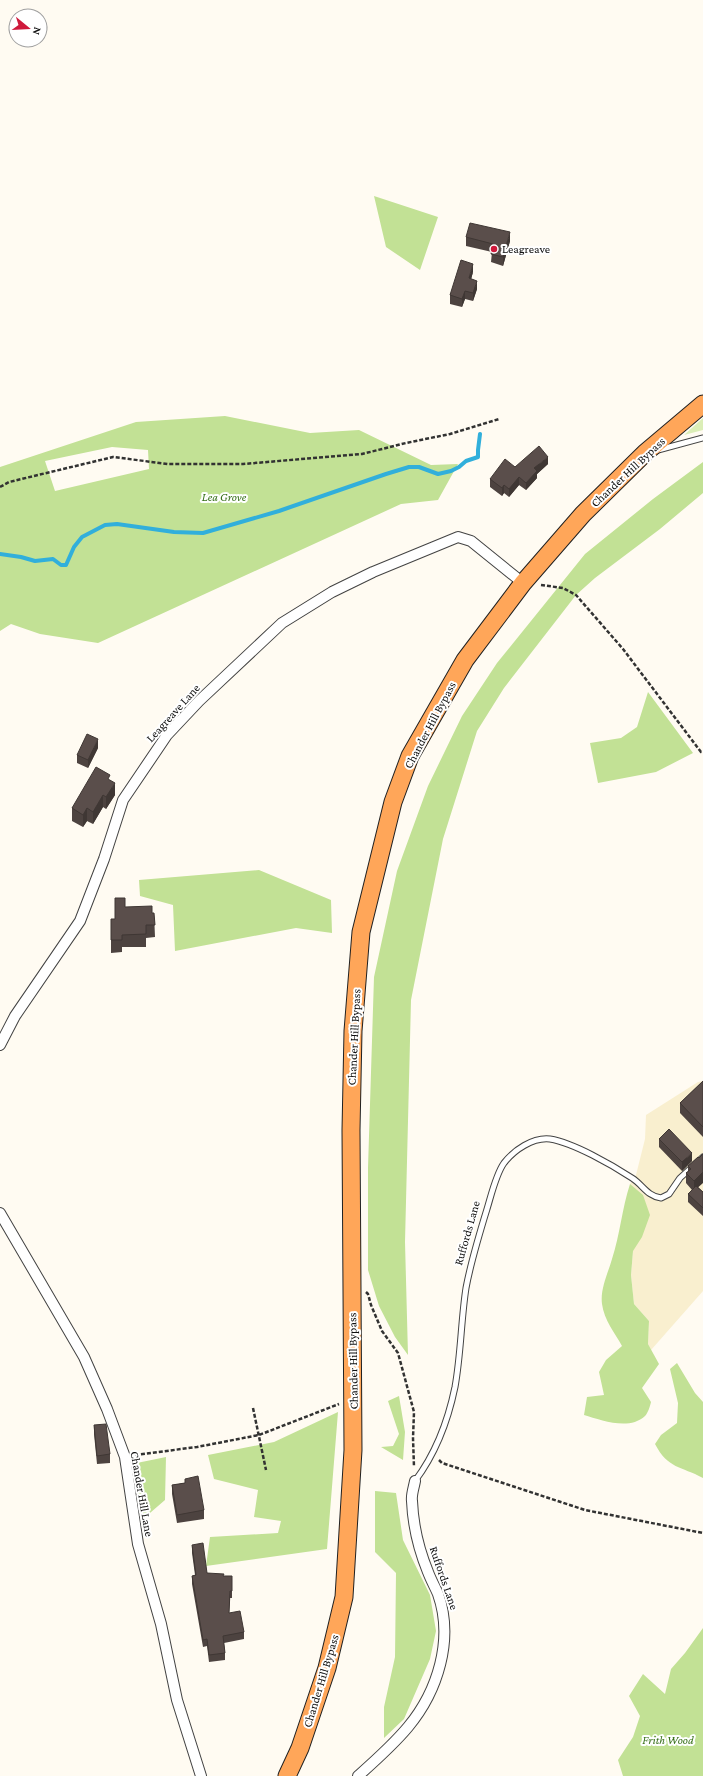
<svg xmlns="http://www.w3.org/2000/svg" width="703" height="1776" viewBox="0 0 703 1776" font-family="'Crimson Pro',serif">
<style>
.farmland{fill:#f9efcf}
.green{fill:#dbeeb7}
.forest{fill:#c2e195;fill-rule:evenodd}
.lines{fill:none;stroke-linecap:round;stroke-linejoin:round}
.stream{stroke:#31afdb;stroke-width:4}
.service-casing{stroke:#434343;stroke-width:7}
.minor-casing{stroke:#434343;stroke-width:12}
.trunk-casing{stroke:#212121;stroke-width:19}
.path{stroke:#323232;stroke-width:2.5;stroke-dasharray:4 2;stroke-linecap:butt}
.service{stroke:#fff;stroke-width:5}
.minor{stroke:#fff;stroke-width:10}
.trunk{stroke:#ffa659;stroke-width:17}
.wall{fill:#4d4340}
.shaded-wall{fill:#3f3734}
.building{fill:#5a4e4b;stroke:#3f3734}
.poi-dot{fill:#cf193b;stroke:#fff;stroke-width:1.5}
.labels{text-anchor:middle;stroke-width:4;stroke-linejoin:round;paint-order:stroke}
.poi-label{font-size:12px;fill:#101010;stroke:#fff;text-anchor:start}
.street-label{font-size:12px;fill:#101010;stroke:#fff}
.park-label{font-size:12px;font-style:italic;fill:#366f18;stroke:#fff}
</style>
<rect width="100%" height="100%" fill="#fffbf2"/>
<path class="farmland" d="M703,1081V1291L651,1350L648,1344L649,1321L634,1304L631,1275L633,1251L630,1184L636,1175L645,1139L646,1115L698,1082Z"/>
<path class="green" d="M703,418V430L684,435Z"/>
<path class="forest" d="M374,196L438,217L420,270L386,247Z
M225,416L310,433L359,430L431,465L458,464L438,500L401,504L98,643L40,634L11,624L0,631V467L136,422ZM112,447L148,450L149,469L55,491L45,461Z
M703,462V493L660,529L595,578L576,595L504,688L477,731L443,839L411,1000L405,1242L408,1355L395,1337L379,1306L368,1270V1168L374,977L397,871L428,786L462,716L497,663L585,554L653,499Z
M648,692L693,753L656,772L598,783L590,743L621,738L637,727Z
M259,870L331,900L332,933L296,928L175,951L173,905L140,896L139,880Z
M630,1184L643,1195L650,1215L642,1237L633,1251L631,1275L634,1304L649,1321L648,1344L659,1364L642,1388L651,1402C650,1406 648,1413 645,1416C629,1431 601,1420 584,1415L587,1397L604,1395L599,1372L606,1360L622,1346C615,1333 604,1320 602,1304C600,1289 608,1273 612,1259C620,1235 622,1208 630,1184Z
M677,1363L695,1393L703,1402V1478C681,1466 668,1469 655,1444L661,1435L677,1423L678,1403L670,1369Z
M399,1396L405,1432L403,1460L381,1447L393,1446L399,1434L388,1401Z
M338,1412L327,1549L206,1566L210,1537L278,1533L281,1521L254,1517L258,1490L214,1479L208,1455L274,1442Z
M166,1457L165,1500L143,1519L132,1464Z
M375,1491L396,1493L403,1540L430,1595L436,1631L430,1659L404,1719L384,1738V1707L395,1657L396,1573L375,1552Z
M703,1628V1776H623L618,1760L633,1737L640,1716L629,1696L643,1674L665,1694L671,1669L685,1653Z"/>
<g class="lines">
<path class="stream" d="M0,554L21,557L35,561L53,559L61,565H66L74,547L82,537L105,525L117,524L174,532L203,533L279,511L386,474L409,467H419L438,474L451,471L459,467L466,461L478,457V450L480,434"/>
<defs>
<path id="service" d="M658,450L703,438
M415,1481C436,1453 448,1421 455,1387C461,1354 461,1320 466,1288C471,1261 479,1235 487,1209C491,1196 496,1174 504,1163C514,1150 533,1137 550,1139C574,1143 612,1165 632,1178C643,1185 647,1196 661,1198L669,1194L680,1178L703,1157"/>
<path id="minor" d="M0,1045L15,1016L80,921L104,859L123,800L167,735L199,701L282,623L332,592L373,572L458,537L471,541L523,583
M0,1213L84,1357L107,1409L125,1457L138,1544L161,1624L177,1700L201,1776
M358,1776C376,1760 393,1745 408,1727C438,1691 454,1639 438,1594C435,1587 431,1580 428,1572C419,1550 413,1525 412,1501C411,1495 414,1487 415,1481"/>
<path id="trunk" d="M287,1776L300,1748L327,1668L344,1597L353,1450L351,1130L353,1031L361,932L393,802L410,756L465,660L523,583L583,514L645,453L703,404"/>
</defs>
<use href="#service" class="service-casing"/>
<use href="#minor" class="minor-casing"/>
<use href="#trunk" class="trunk-casing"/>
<path class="path" d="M0,487L9,482L113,457L168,464H243L362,454L406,443L450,434L499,419
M541,585L563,588L576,595L623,649L701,752L703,751
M366,1292L368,1294L371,1305L382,1331L398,1353L414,1412L413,1438L414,1467
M253,1408L266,1470
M135,1455L197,1447L259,1435L339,1404
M439,1460L442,1463L585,1510L703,1533"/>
<use href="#service" class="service"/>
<use href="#minor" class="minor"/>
<use href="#trunk" class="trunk"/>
</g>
<path class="wall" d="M466,237L510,241L503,266L491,262L492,252L466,246Z
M473,272L471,279L477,289L473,301L465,299L462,307L450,304V295Z
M548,464L537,474V478L526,490L519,485L509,497L504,493L502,496L490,487V479L515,467Z
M98,748L88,768L77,763V755Z
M110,781L115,795L106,809L103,807L93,824L87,821L83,827L72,821V808Z
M125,907L152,913H154L155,937L146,938V947H122V952L111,953V919H115Z
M703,1081V1137L680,1113V1103Z
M659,1139L692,1161L682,1171L659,1147Z
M699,1158L698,1187L703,1192V1216L688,1202V1194L692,1190L686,1183V1173L688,1172V1166Z
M94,1425L110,1454V1463L97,1464L94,1434Z
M185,1479L204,1510V1519L177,1523L172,1494V1485L185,1483Z
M192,1545L207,1573L224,1576L232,1584V1598H230L229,1613L244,1632V1639L224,1643L225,1653V1660L209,1662L207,1646L203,1647L192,1584V1576L195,1575L192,1553Z"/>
<path class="shaded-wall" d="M510,232V241L503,266V257Z
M473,264V272L469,287V278Z
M477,281V289L473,301V293Z
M465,291V299L462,307V299Z
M548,457V464L537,474V478L526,490V483L534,468Z
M519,477V485L509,497V489Z
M504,485V493L502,496V488Z
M98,739V748L88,768V760Z
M115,783V795L106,809V797Z
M103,795V807L93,824V812Z
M87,808V821L83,827V815Z
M692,1153V1161L682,1171V1162Z
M703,1172V1183L694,1191V1181Z"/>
<path class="building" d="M470,223L510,232L503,257L491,254L493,244L466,237Z
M461,260L473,264L469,278L477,281L473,293L465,291L462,299L450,295Z
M539,446L548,457L534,468L537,471L526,483L519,477L509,489L504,485L502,488L490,479L505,459L515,467Z
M87,734L98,739L88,760L77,755Z
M96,767L110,775L108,779L115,783L106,797L103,795L93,812L87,808L83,815L72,808Z
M115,898H125V907L152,906V913H154L155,925H146V934L122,935V940H111V919H115Z
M703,1081V1127L680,1103Z
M669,1129L692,1153L682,1162L659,1139Z
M703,1154V1172L694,1181L686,1173L691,1169L688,1166L698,1157L699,1158Z
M696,1186L703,1192V1208L688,1194Z
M106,1424L110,1454L97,1456L94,1425Z
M198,1476L204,1510L177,1515L172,1485L185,1483V1479Z
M203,1543L207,1573L224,1574L223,1576H232V1591H230L229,1613L240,1611L244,1632L223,1636L225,1653L209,1655L207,1639L203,1640L192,1576L196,1575L192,1545Z"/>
<circle class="poi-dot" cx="494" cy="249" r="4"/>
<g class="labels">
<g class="poi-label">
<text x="502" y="253">Leagreave</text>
</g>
<g class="street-label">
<text transform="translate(628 472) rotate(-43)" y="4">Chander Hill Bypass</text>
<text transform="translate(173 713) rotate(-48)" y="4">Leagreave Lane</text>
<text transform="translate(430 725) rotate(-62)" y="4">Chander Hill Bypass</text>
<text transform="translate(354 1037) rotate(-87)" y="4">Chander Hill Bypass</text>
<text transform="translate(467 1233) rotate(-74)" y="4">Ruffords Lane</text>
<text transform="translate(353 1361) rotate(-91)" y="4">Chander Hill Bypass</text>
<text transform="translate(142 1494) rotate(80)" y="4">Chander Hill Lane</text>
<text transform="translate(444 1578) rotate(71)" y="4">Ruffords Lane</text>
<text transform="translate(321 1681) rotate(-73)" y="4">Chander Hill Bypass</text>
</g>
<g class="park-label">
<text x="224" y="501">Lea Grove</text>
<text x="668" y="1744">Frith Wood</text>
</g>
</g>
<g transform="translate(28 28) rotate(108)"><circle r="19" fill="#ffffff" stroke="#9f9f9f"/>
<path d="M0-3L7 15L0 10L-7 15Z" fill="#cf193b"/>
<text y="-6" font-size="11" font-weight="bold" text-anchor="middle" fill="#101010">N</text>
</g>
</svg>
